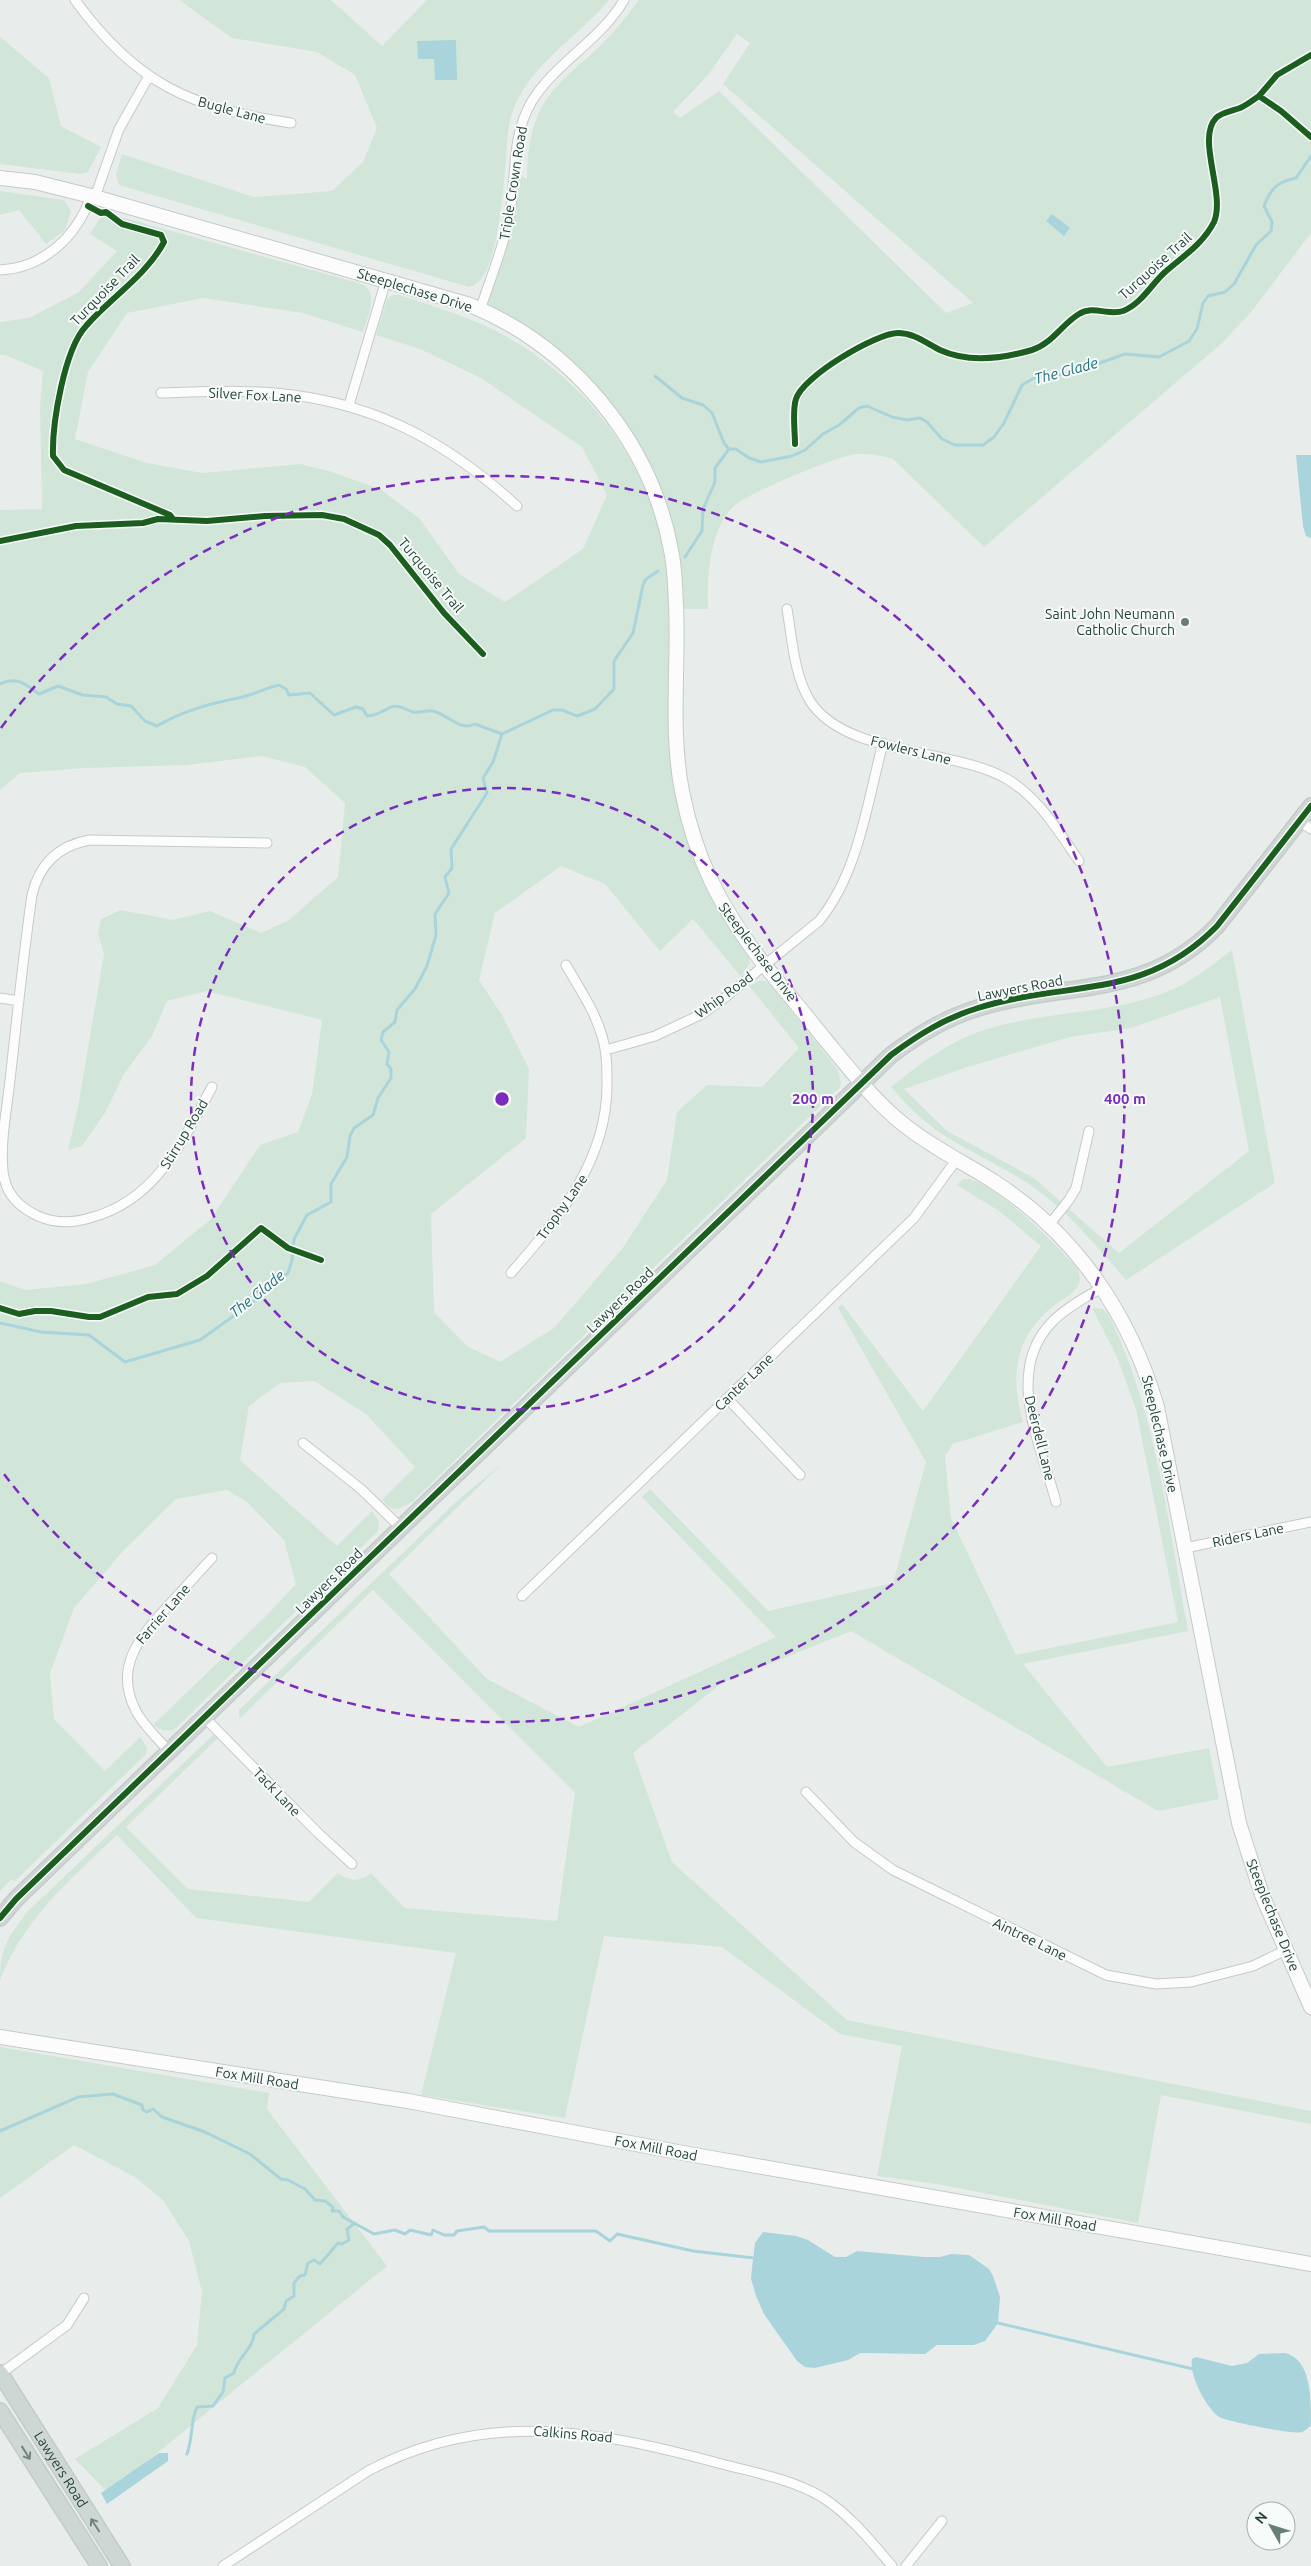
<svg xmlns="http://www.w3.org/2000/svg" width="1311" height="2566" viewBox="0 0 1311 2566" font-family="Ubuntu,sans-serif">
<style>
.green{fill:#d1e6d8;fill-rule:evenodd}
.water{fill:#a9d4db}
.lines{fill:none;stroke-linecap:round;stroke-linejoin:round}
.stream{stroke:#a9d4db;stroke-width:3}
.street-casing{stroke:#c5cac8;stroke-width:11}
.secondary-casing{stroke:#c3cbc8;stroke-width:16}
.primary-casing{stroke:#c3ccc9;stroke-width:18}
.street{stroke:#fcfcfc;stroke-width:9}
.secondary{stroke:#fcfcfc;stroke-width:14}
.primary{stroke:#cfd7d5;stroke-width:15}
.cycleway-casing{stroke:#f7fbf9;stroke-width:9}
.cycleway{stroke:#1b5e20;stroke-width:6}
.oneway{stroke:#718580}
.ring{fill:none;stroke:#7b2cbf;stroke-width:2.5;stroke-dasharray:9 6}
.poi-dot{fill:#697e78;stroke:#f7fbf9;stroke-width:2}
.labels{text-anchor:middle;stroke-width:4;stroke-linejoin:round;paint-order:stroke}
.street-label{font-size:14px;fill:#24423a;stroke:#f7fbf9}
.poi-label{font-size:14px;fill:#24423a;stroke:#f7fbf9;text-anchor:end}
.water-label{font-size:15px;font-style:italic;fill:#1c6f80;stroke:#f7fbf9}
.centre{fill:#7b2cbf;stroke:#f7fbf9;stroke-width:2.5}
.ring-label{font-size:15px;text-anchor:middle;font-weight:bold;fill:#7b2cbf;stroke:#f7fbf9;stroke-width:4;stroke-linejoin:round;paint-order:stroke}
</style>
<rect width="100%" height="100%" fill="#e8edeb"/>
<path class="green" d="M179,0H331L382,46L427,0H609C575,41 520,69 509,126C504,155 504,280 469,287L119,185L116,175L122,154L254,197L332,191L363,162L377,128L355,75L317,52L232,38Z
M639,0H1311V233L1252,311L1222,343L984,547L893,459C881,456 869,453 856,454C835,457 747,493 733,507C709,531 707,578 708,609H683L642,464L572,371L480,310L497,264L514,172L527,179C527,155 530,130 541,108C555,83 579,66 599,47C614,32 627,17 639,0ZM737,34L750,43L723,84L973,303L946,313L719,91L680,118L673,112L708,75Z
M0,37L49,78L61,126L101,147L88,172L80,174L0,164Z
M0,191L64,200L71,211L65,230L46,244L19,210L0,215Z
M107,213L362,284C380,293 367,317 363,332L303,313L203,298L127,313L88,372L75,439L147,463L202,473L300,464L329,471L380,489L420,519L459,574L505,602L583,549L607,495L582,447L481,378L420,349L376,335L387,299L392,295H399C432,306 465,315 496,331C594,381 664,482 670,593C673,650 664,710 676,766C687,815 694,866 719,911C727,926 748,947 750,963L741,977L693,919L660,951L605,884L561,866L495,913L479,980L502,1015L529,1069L526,1138L431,1214L434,1312L467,1346L500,1362L554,1328L622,1249L667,1180L677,1112L707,1085L762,1087L799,1048L749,986L759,981H765L771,985L838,1070L841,1084L839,1088L412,1502L398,1509L390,1508L382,1500L415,1467L366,1414L314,1381L280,1383L249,1406L240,1460L337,1546L372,1511L379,1521L378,1531L176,1728C168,1733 160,1730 153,1725L267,1615L296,1584L284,1540L247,1502L227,1490L176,1499L123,1551L74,1608L50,1673L54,1719L105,1771L140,1737L147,1747L146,1754L15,1881L12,1879L0,1891V1281L25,1290L86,1284L155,1265L211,1219L260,1145L298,1132L312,1094L322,1020L206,991L167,1001L152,1036L124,1074L105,1113L82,1146L68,1150L78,1107L104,954L98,934L101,919L121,910L173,920L210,911L261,933L289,920L338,877L345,803L305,767L262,756L186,765L85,768L20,773L0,790V510L42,509L40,406L43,371L5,355H0V322L29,318L79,292L117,251L90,234L100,218Z
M1232,950L1275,1183L1126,1280C1099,1249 1073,1217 1040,1192C1009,1169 974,1155 942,1134C922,1121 906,1104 891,1087C917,1066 945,1044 978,1032C1040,1010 1110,1016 1171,990C1193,981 1213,964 1232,950ZM1220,997L1249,1151L1119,1253L1034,1178L947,1131L904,1089L967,1067L1070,1037L1131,1028Z
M963,1179C989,1175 1060,1249 1078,1269C1079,1274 1081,1279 1079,1284C1075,1294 1060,1300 1052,1307C1040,1317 1028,1331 1022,1347C1013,1372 1016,1397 1023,1422L953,1444L945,1456L951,1518L1016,1655L1178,1622L1136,1409L1117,1357L1092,1308L1103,1309L1108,1314C1157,1412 1168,1524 1188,1631L1023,1664L1107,1767L1209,1748L1219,1799L1158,1811L851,1631L722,1683L633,1753L672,1862L847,2020L1311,2111V2124L1161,2095L1138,2223L937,2184L877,2176L902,2046L840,2034L722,1947L604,1936L565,2118L421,2095L456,1953L196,1918L117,1835C69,1881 25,1917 0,1980C0,1948 8,1937 27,1912L213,1735H221L126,1827L188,1889L309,1902L338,1873C349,1882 360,1882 371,1873L405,1908L557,1921L575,1793L373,1590L239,1719V1710L460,1498L503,1463L389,1574L487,1679L579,1727L776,1637L642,1497L650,1489L768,1611L893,1583L926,1462L838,1308L842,1304L923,1411L1041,1246L999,1211L957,1185Z
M0,2047L269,2093L267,2109L387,2266L108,2493L75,2459L158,2408L197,2345L202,2292L189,2241L163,2200L135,2177L74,2145L0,2198Z"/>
<path class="water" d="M456,40L457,80H435L434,59H418L417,41Z
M1052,214L1070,228L1064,236L1046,221Z
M1296,455H1311V538L1306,536L1303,526Z
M763,2232L796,2236L808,2240L835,2257H846L857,2251L924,2257H940L951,2254L969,2255L989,2269L993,2276L1000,2297L998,2323L985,2341L974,2345H937L925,2354L860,2353L848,2360L815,2368L805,2367L797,2361L764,2314L756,2296L751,2279L752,2268L755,2243Z
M1285,2353C1311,2359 1311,2397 1311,2425C1309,2427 1305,2431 1302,2432C1294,2435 1226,2421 1219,2417C1206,2407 1189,2376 1192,2359L1196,2357L1232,2366L1247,2363L1259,2354Z
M159,2453H168V2461L107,2504L101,2493Z"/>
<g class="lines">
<path class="stream" d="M655,376L682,398L703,405L712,413L724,443L729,449
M729,449H736L749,458L761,462L792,456L805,450L823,434L839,425L859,408L867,406L892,417L907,420L920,418L927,422L942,439L955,445H983L994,437L1004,423L1022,385L1036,377L1072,373L1125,354L1159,357L1189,341L1197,329L1203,303L1208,296L1225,292L1234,284L1256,245L1271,231L1272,222L1264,206C1271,188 1277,182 1296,178L1311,156
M685,557L702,531L703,509L715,482V468L729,449
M0,684C16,676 26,684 39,694L58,686L83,695L106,697L117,704L131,706L145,721L157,726C183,711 208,704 238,698C251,696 265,688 279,685L286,689L289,695L310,693L334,715L356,707L363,709L367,716C376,716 383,711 391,707C399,704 406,710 413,712C420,713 426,710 432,711C447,713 459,732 475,724L502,734
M0,1323L41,1332L89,1335L125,1362L200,1340L249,1305L288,1273L292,1260L294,1239L307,1215L331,1202V1184L347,1157L350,1136L354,1128L373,1115L378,1098L391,1078V1069L387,1064L389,1052L381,1040L383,1032L395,1022L397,1010L415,989L427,966L436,935L435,914L449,893L445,877L452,868L451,849L487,793L483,778L493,762L502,734L553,710H562L577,716L595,709L614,689V661L633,633L643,585L646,579L658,571
M0,2131L78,2097L113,2094L142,2105L143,2110L147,2112L153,2109L162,2117L205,2132L250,2154L281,2179L288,2180L305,2189L315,2200L325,2201L333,2207L332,2211H339L343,2217L374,2234L395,2230L405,2234L410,2230L431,2235L433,2230L444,2235H454L457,2231L484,2227L489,2231H596L610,2241L617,2234L693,2251L754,2258
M998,2323L1193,2369
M187,2454C193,2438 190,2423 197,2407L213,2406L223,2392L225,2378L234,2373C237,2358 253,2349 254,2334L284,2309L286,2301L294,2296V2283L300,2276L305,2275L308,2263L314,2260L320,2264L338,2243L342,2244L349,2240L347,2229L355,2223"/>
<defs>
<path id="street" d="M75,0C136,84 191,108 291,123
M95,197L119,129L149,76
M0,270C44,268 77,236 91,196
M480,310C491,277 504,246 510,212C517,174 511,136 532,101C556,62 601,40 624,0
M161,393C204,392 250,389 293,395C383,407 450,445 517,506
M349,405L386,280
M787,609C792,638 794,675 810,701C845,756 953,748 1007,779C1039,798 1059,832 1079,861
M1299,821L1311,829
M0,998L19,1001
M606,1050L655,1036L702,1014L723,999L819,921C859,872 867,803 883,743
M212,1087C183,1140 157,1199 93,1217C75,1223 56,1224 38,1216C18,1207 5,1192 3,1171C0,1142 7,1109 10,1080C17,1018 23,957 32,895C39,865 58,846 89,840L267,843
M1049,1225L1069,1200L1076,1188L1089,1131
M511,1273C559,1218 607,1161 607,1085C607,1068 607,1052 602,1036C595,1011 579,988 566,965
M727,1398L800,1475
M303,1443L361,1489L401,1528
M1056,1502C1041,1445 1003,1371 1053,1321C1067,1307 1086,1297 1103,1287
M1185,1548L1311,1522
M522,1596L914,1218L957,1159
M205,1718L317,1832L352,1864
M170,1752C158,1739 144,1726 136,1711C113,1667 140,1637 168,1606C183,1590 197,1574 212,1558
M806,1792L854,1842L893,1870L1106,1975L1156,1984L1191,1982L1253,1966L1286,1950
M0,2374L67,2325L84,2298
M223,2566L368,2471C485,2409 596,2430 718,2463C752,2472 791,2479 822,2497C850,2515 871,2541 892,2566
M906,2566L942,2521"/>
<path id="secondary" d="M0,178L35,182L91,196L470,305C572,347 651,441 671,550C675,568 675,587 676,605C679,667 670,730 682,791C695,859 721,908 763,963C783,988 804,1013 824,1038C849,1068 872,1099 903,1124C931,1147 965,1163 996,1183C1077,1236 1130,1315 1157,1407L1239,1823L1262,1895L1311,2007
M0,2037L408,2101L683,2153L1311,2264"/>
<g id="primary">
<path d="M0,1918L16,1899L891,1055C918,1035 945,1018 978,1008C1068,980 1144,1001 1217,926L1311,806"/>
<path id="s1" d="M0,2373L122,2566"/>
<path d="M0,2411L99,2566"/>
</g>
</defs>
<use href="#street" class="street-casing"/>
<use href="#secondary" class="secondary-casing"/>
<use href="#primary" class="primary-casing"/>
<use href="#street" class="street"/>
<use href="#secondary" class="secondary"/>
<use href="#primary" class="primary"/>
<defs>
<path id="cycleway" d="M1259,96L1277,75L1311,55
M88,206L101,213L106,212L122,224L161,235L164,242C146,276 110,298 86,326C64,350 52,424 53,456L64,470L170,515L173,519
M795,444C795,430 792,411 796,399C802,377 876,333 898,333C914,333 926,343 940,350C968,363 1001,359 1032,350C1052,344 1062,324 1079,314C1093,305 1109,316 1123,311C1141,304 1151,285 1164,273C1182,257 1203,244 1214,222C1226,194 1196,139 1216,118C1222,112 1232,111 1240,108C1247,105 1253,100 1259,96L1281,111L1311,137
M0,541L76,526L143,523L158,519L207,521L265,516L322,515L344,519L379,535L390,545L444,613L483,654
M0,1308L19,1314L35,1311H51L89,1317H100L148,1297L177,1294L207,1276L261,1228L288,1248L321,1260
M0,1918L16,1899L891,1055C918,1035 945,1018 978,1008C1068,980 1144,1001 1217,926L1311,806"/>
</defs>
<use href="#cycleway" class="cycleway-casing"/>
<use href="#cycleway" class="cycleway"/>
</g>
<defs><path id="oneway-shaft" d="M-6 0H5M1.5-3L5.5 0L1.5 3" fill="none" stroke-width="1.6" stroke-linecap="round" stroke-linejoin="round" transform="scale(1.25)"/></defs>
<g class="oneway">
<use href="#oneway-shaft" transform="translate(26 2453) rotate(58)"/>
<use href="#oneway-shaft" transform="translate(95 2525) rotate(-123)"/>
</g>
<g class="ring">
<circle cx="502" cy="1099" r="311"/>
<path d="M1 728A623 623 0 1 1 1 1470"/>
</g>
<circle class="poi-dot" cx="1185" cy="622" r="5"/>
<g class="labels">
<g class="street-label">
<text transform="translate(232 110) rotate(15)" y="5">Bugle Lane</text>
<text transform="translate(513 183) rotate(-81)" y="5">Triple Crown Road</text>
<text transform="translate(1155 266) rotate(-42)" y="5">Turquoise Trail</text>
<text transform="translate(105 290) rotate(-46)" y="5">Turquoise Trail</text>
<text transform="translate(415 290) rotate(17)" y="5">Steeplechase Drive</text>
<text transform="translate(255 395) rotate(3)" y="5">Silver Fox Lane</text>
<text transform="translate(431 575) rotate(50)" y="5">Turquoise Trail</text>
<text transform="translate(911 750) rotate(14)" y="5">Fowlers Lane</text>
<text transform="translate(758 952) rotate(53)" y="5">Steeplechase Drive</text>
<text transform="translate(1020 988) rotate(-11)" y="5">Lawyers Road</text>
<text transform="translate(724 995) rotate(-36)" y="5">Whip Road</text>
<text transform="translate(184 1134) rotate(-59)" y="5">Stirrup Road</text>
<text transform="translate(562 1207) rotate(-55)" y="5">Trophy Lane</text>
<text transform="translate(620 1300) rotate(-44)" y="5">Lawyers Road</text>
<text transform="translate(744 1382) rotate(-44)" y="5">Canter Lane</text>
<text transform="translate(1160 1434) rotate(77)" y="5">Steeplechase Drive</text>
<text transform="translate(1040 1438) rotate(76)" y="5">Deerdell Lane</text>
<text transform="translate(1248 1535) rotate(-12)" y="5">Riders Lane</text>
<text transform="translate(329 1581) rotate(-44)" y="5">Lawyers Road</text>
<text transform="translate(163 1614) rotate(-49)" y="5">Farrier Lane</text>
<text transform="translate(277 1792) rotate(46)" y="5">Tack Lane</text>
<text transform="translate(1273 1915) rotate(68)" y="5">Steeplechase Drive</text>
<text transform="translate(1030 1939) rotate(26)" y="5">Aintree Lane</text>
<text transform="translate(257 2078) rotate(9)" y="5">Fox Mill Road</text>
<text transform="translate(656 2148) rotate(11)" y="5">Fox Mill Road</text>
<text transform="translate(1055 2219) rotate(10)" y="5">Fox Mill Road</text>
<text transform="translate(573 2434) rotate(5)" y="5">Calkins Road</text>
<text dy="5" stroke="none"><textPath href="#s1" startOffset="114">Lawyers Road</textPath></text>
</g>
<g class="poi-label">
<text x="1175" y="619">Saint John Neumann<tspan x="1175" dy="16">Catholic Church</tspan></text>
</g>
<g class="water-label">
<text transform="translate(1066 371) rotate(-15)" y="5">The Glade</text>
<text transform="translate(257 1294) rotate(-39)" y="5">The Glade</text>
</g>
</g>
<circle cx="502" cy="1099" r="8" class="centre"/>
<g class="ring-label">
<text x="813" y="1104">200 m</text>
<text x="1125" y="1104">400 m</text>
</g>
<g transform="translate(1271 2526) rotate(309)"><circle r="24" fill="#f7fbf9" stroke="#a3b1ad"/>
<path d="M0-4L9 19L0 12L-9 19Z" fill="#697e78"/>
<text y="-8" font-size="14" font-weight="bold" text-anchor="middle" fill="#24423a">N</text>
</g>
</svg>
